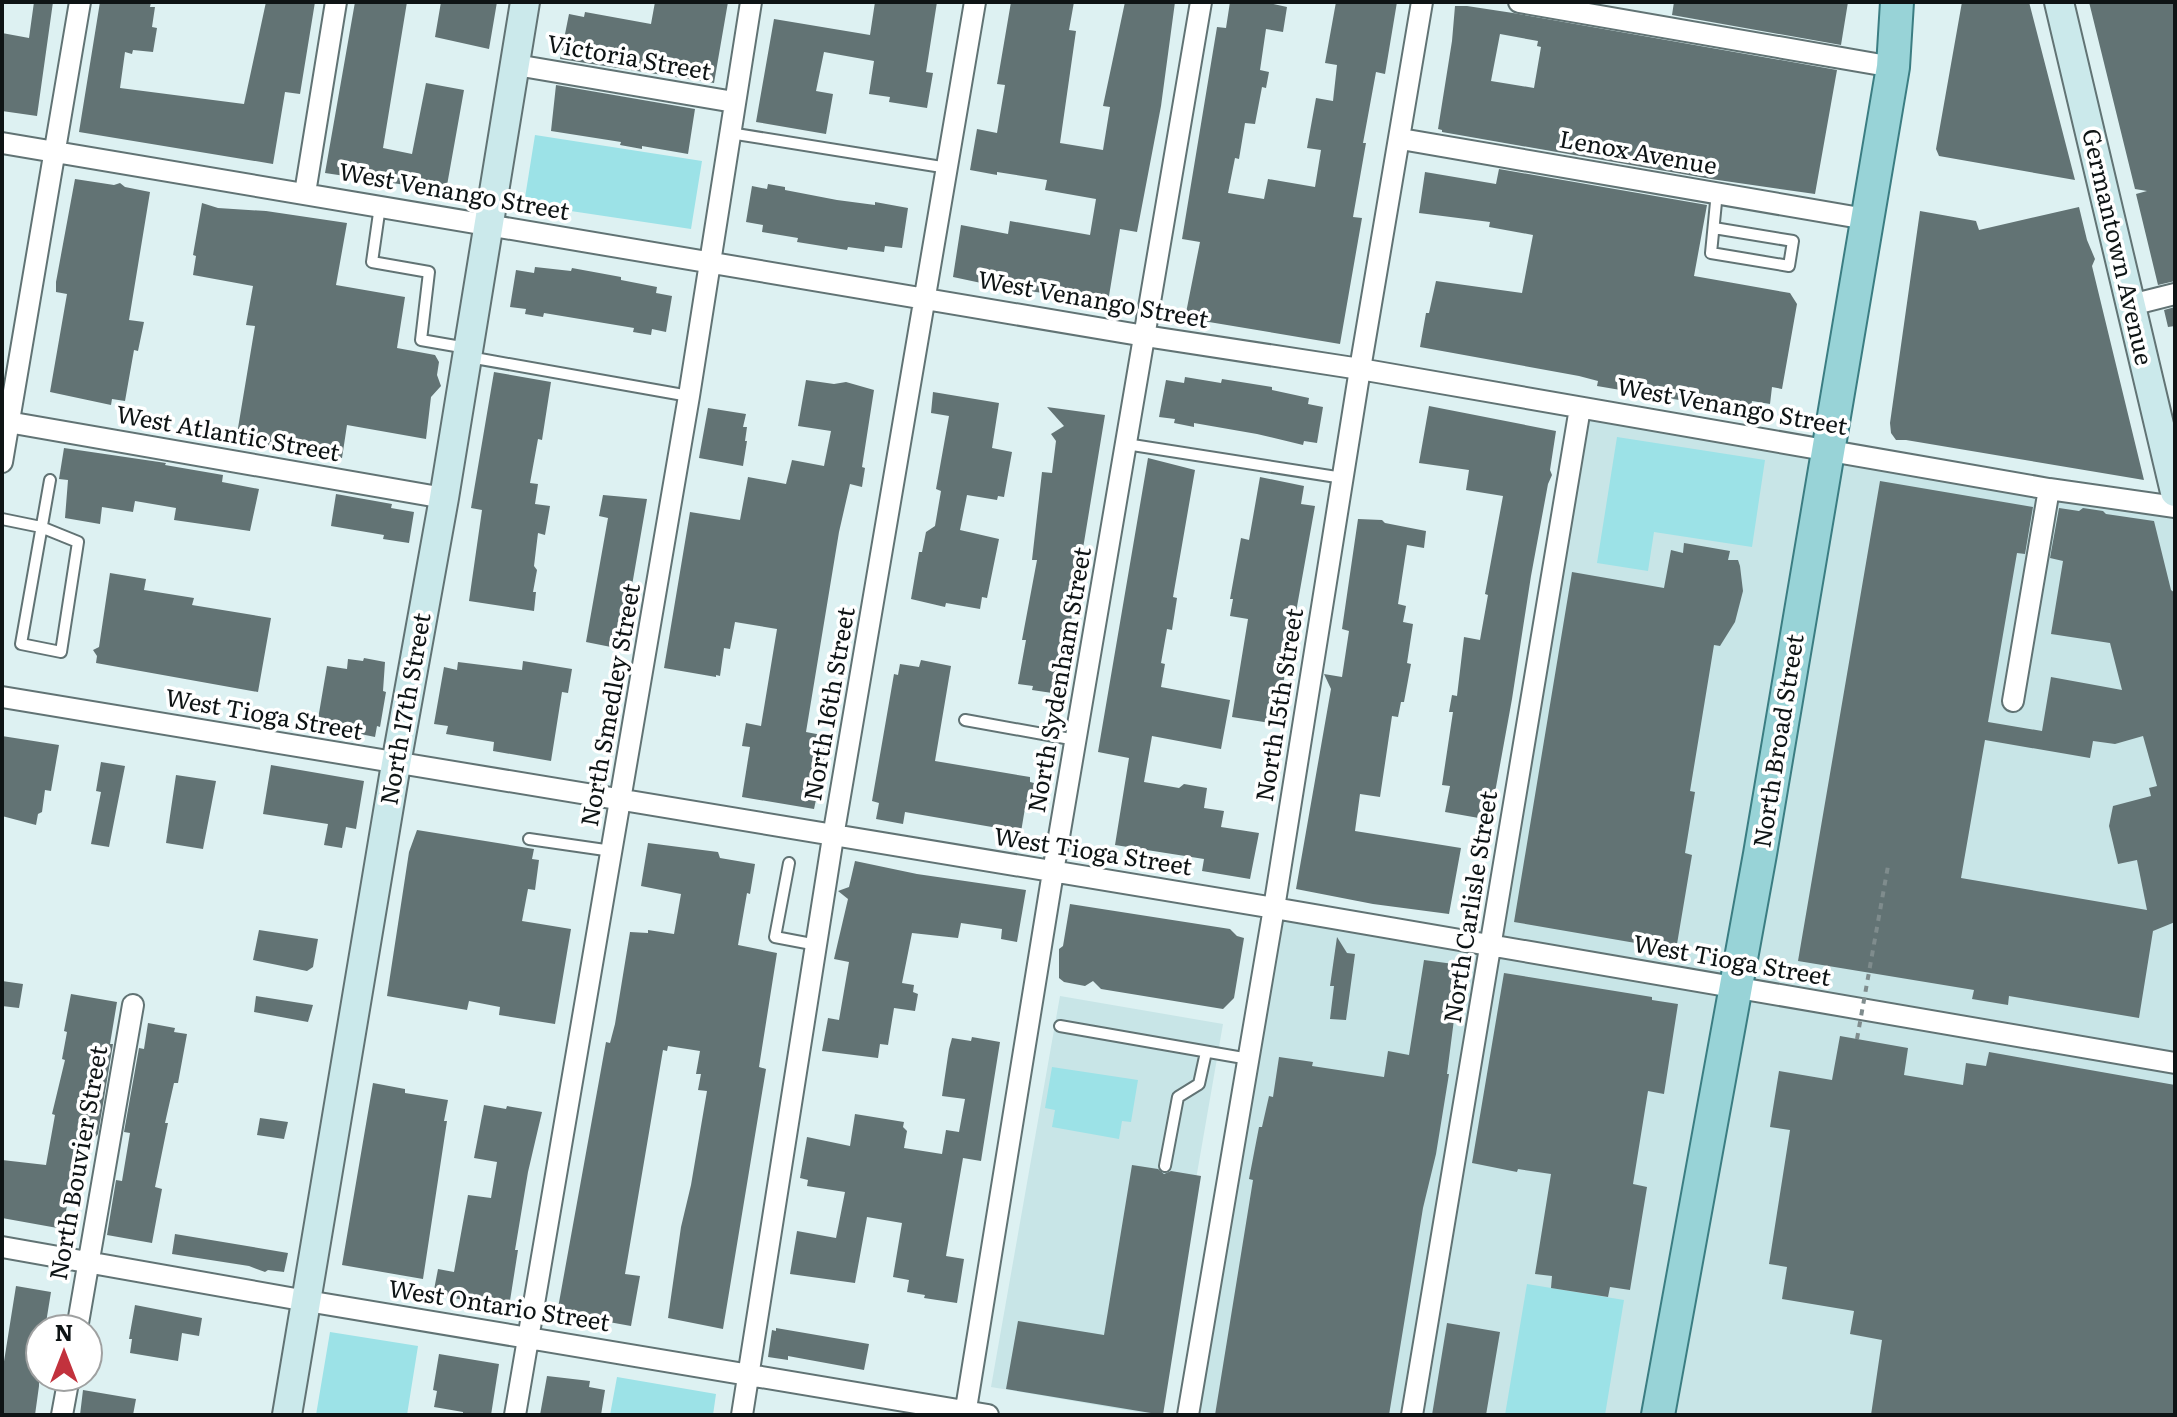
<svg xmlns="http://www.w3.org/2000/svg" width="2177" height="1417" viewBox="0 0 2177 1417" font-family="Literata,serif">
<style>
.built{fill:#c8e5e7}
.green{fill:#9ce2e7}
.building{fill:#627374;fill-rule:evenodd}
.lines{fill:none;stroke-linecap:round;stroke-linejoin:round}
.lane-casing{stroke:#617374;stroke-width:14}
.street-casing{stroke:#617374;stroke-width:24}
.secondary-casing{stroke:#617374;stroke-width:32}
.primary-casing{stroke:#3b7d82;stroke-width:36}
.lane{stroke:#fff;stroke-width:10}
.street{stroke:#fff;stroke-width:20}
.secondary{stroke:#cbe9eb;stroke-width:28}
.primary{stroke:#98d3d7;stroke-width:32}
.path-bridge{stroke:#7f8c8d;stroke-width:4;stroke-dasharray:6 6;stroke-linecap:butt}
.labels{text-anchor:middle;stroke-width:7;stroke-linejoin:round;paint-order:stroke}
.street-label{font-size:24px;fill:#0e1415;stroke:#fff}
</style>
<rect width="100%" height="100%" fill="#ddf1f2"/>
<path class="built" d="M1580,408L2175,507V1415H1188L1274,908L1490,947Z
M1060,996L1223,1024L1155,1415L991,1387Z"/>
<path class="green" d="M535,135L702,161L691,229L524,204Z
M1617,437L1765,460L1752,547L1654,532L1648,571L1597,563Z
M1052,1067L1138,1080L1131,1122L1122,1121L1119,1139L1052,1127L1055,1110L1045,1108Z
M1527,1284L1624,1300L1605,1415H1505Z
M330,1332L418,1346L407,1415H316Z
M617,1377L716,1394L713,1415H610Z"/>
<path class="building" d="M34,2H53L37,116L2,111V33L29,38Z
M100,2H151L150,7H155L152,27L157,28L153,52L133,50L132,54L125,52L120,88L244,104L266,2H315L300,94L285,92L273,164L79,132Z
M355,2H407L383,148L412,154L426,83L464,90L446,191L325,173Z
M441,2H497L489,49L435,37Z
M655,2H728L714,83L560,59L569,14L584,17L585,12L651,24Z
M875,2H937L926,72L933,73L927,108L889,102L890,97L869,94L874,61L824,52L816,91L833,94L826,134L756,122L774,19L870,35Z
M1011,2H1074L1069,30L1076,31L1060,143L1103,150L1110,107L1103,106L1125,2H1175L1161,106L1137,232L1120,229L1108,302L1000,287L953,277L961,225L1008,234L1010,221L1090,235L1096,199L1045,190L1047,180L997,172V175L970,170L977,129L997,133L1005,85L997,84Z
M1230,2H1264L1287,7L1283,32L1266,29L1260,70L1269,72L1266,88L1262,87L1255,124L1245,123L1239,159L1235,158L1228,193L1264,199L1268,179L1315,187L1321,150L1307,148L1316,98L1333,101L1337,65L1325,63L1336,2H1397L1385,74L1376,72L1363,143H1366L1353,217L1362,218L1340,344L1185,318L1200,242L1182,239L1217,27L1226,28Z
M1674,2H1848L1841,45L1672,15Z
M1962,2H2029L2075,180L1939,156L1936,149Z
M2089,2H2175V281L2158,285L2136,194L2147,191L2135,189Z
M1455,6H1467L1513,13L1837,70L1815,194L1711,179L1442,132V130L1438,129L1452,41ZM1500,34L1538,41L1537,46L1541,47L1534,88L1491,81Z
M556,85L695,109L688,154L642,146V149L620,145L621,142L551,131Z
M1499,169L1707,205L1694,276L1790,293L1797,304L1782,389L1772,387L1770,404L1752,401L1750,412L1597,386L1598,381L1579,376L1420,347L1426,313H1429L1436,281L1522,293L1533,235L1489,227L1490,222L1419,213L1425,172L1496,184Z
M75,179L114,185L120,183L125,187L150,192L129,320L144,322L138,351L134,350L125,401L112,399L111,405L50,392L67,294L56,292V282Z
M768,184L785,187V190L837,200L875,205V202L908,208L902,248L885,246L884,252L848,247L847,250L797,242L798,238L762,232L763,225L746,222L752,186L767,189Z
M202,203L218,208L266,211L347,223L336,285L405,297L397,348L435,355L439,362L437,375L441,386L431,397L426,439L347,425L342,458L236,440L255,326L246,325L253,286L193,275L196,256L193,255Z
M2079,207L2087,240L2095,259L2092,266L2144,480L1906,440H1896L1891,433L1890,423L1920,211L1976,221L1979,230Z
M535,267L571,271L572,268L621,277V280L657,287L656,293L672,296L666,332L652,329L651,335L633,332L634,328L544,313L543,317L525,314L526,309L510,307L516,270L534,273Z
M2175,307V326L2168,327L2164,310Z
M494,372L551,382L542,440L538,439L530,483L538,484L535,504L550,506L545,535L538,533L534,566L537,570L533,592H536L534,611L469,601L482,510L471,508Z
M1185,377L1221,383L1222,379L1272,387V390L1309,398L1308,404L1323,407L1317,443L1304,441L1303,445L1257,434L1194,423V427L1174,423L1175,419L1159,417L1166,380L1184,383Z
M806,380L834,384L846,382L874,390L862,467L865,468L862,487L850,484L839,532L806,732L827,736L826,745L829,746L822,786H819L814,809L742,797L750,747L742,746L746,723L761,726L777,629L735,622L730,649L724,648L720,676L716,675V677L664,668L690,512L740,520L748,477L786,484L792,460L824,466L831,431L798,426Z
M933,392L999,403L992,448L1012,452L1004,497L998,496L997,500L967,495L960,530L999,539L987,598L982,597L980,609L946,603L945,607L911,599L919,552H922L926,532L935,526L941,491L936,489L949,416L931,413Z
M1429,406L1556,431L1550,470L1552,475L1548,484L1531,576L1512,699L1490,820L1445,812L1450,786L1442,785L1453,712H1449L1452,695L1457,696L1464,637L1480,640L1488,595L1485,594L1503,496L1466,490L1469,470L1419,463Z
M1047,407L1105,415L1059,694L1032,690L1033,686L1018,684L1026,640H1022L1037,560H1032L1042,472L1052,473L1056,441L1051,434L1064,426Z
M708,408L746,414L743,427H747L745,441H747L743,466L699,458Z
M64,448L166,463L165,465L223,475L222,482L259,489L250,531L174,520L176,508L135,501L133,512L102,507L100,524L65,518L68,480L59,479Z
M1148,458L1195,470L1173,597L1177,598L1172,630L1167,629L1161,663L1165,664L1161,687L1230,700L1221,749L1152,736L1144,782L1179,788L1184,784L1207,788L1204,808L1224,811L1221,827L1259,833L1250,879L1202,871L1204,859L1115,845L1129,758L1098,752Z
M1260,477L1304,486L1301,504L1315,506L1276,724L1232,717L1248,619L1230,616L1233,599H1230L1241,538L1249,540Z
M1880,481L2033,507L2025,554L2017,553L1988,722L2042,731L2051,677L2122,690L2110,643L2051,634L2063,561L2050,558L2059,508L2079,511L2083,508L2103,511L2106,514L2154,521L2171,590L2175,593V922L2153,931L2139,1018L2009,996L2008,1005L1972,999L1974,990L1798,961ZM2143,736L2157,786L2149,788L2151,796L2113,806L2109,826L2118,864L2137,860L2147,910L1961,878L1985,740L2090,758L2093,741L2115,744Z
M336,494L392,504L391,508L414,512L409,543L383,539L384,535L331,526Z
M603,495L647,499L621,649L586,642L608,518L599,516Z
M1358,519L1382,520L1385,523L1426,531L1424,548L1407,545L1398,604L1406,606L1403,622L1413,624L1407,663L1411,664L1404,702H1401L1398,717L1392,716L1380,797L1360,794L1355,831L1461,848L1449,914L1373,904L1296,889L1331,689L1324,674L1342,677L1349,631L1342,629Z
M1684,543L1730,551L1728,560H1738L1740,566L1743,591L1735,622L1720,646L1714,645L1690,791L1695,792L1685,853L1692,855L1676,950L1514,922L1572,572L1664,588L1671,550L1683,553Z
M110,573L146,579L144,590L194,598L192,605L271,618L258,692L96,663L97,656L93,650L99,647Z
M364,658L385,662L383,691L386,692L380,727L377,726L375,737L317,725L327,666L347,669L348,659L363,661Z
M921,660L951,666L935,761L1030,777V782L1038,784L1034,809L1025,808L1021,832L905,812L903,824L876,819L879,803L872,801L894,674L898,675L900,664L919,667Z
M523,661L572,669L568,693L562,692L551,761L493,751L494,742L446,734L448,726L434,724L444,667L457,670L458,662L522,670Z
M2,736L59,745L51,791L45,790L42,812L38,814L36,825L2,816Z
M101,762L125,766L109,847L91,844L101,792L96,791Z
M271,765L364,781L356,829L346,827L342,848L324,845L328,824L263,814Z
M176,775L216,781L203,849L166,843Z
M417,830L534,849L532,859L539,860L535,890L528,889L522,921L571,929L555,1024L499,1015L500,1007L469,1001L467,1010L387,996L409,852Z
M648,843L718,852L720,858L755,864L750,894L747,893L738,945L777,953L759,1067L766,1069L723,1329L668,1318L681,1227L691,1185L707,1091L698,1090L701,1074H696L700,1051L668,1046L667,1051L663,1050L625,1274L640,1276L631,1326L559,1313L558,1308L606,1042L610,1043L615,1024L630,932L648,933V930L674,934L681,894L641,886Z
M855,861L917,874L1026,890L1017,942L1001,939L1002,929L961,923L958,938L912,933L902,983L914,985L913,992L918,994L915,1011L894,1008L888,1045L880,1044L878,1058L822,1051L828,1018L839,1020L849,962L834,959L848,899L838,891L849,887Z
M1070,904L1230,929L1237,936L1244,938L1234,998L1223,1009L1101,989L1093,981L1085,986L1064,982L1059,978V949L1063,946Z
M259,930L318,939L313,967L307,971L253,960Z
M1337,937L1347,953L1355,954L1346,1020L1330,1019L1334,986H1330Z
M1424,960L1461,965L1447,1074H1449L1436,1154L1423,1208L1389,1415H1215L1253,1180L1249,1179L1259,1127H1262L1269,1096L1273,1097L1279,1057L1313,1062L1312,1066L1384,1077L1388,1051L1409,1055Z
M1504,973L1652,997V1000L1678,1004L1664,1094L1648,1091L1633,1184L1647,1187L1630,1290L1610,1287L1608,1297L1551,1288L1552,1276L1535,1274L1551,1174L1518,1169L1517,1172L1472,1163Z
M2,981L23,984L19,1008L2,1006Z
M71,994L117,1002L110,1044H113L98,1134L94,1139L91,1153L76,1152L63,1229L2,1218V1160L46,1165L55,1115L52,1114L65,1060L62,1059L67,1032L64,1031Z
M256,996L313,1005L308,1022L254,1012Z
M148,1023L175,1028L174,1032L187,1034L178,1083H174L165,1123H168L155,1187L162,1189L152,1243L107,1235L116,1180L122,1181L130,1133L124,1132L139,1048L144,1049Z
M1840,1036L1908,1048L1904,1075L1963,1085L1966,1063L1986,1066L1989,1052L2175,1085V1415H1871L1882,1340L1850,1334L1854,1311L1782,1299L1787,1267L1769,1264L1790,1130L1770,1127L1779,1071L1832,1080Z
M972,1037L1000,1042L981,1161L963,1158L946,1256L964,1259L957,1303L924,1298L925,1295L907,1292L909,1280L893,1277L902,1223L867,1217L855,1283L790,1274L797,1231L836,1238L845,1192L807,1186L808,1180L800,1178L807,1137L850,1146L855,1114L904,1122L903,1127L907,1131L904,1148L942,1154L946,1130L959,1132L965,1099L942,1096L949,1049L952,1038L971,1041Z
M373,1083L405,1089V1093L448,1100L444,1121H447L423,1279L342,1265Z
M484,1105L506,1109L507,1106L542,1112L528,1172L515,1250H518L509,1307L433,1295L438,1269L454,1272L468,1195L491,1198L497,1162L474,1158Z
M260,1118L288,1122L284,1139L257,1135Z
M1132,1165L1158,1169L1164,1174L1171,1171L1201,1176L1163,1415L1006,1389L1018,1321L1104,1335Z
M175,1234L288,1253L284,1272L268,1270L265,1272L249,1266L172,1254Z
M16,1286L51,1292L45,1329H40L39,1386L35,1415H2V1374Z
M135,1305L202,1318L199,1336L182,1333L178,1361L130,1353L132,1339H129Z
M1447,1323L1500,1332L1486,1415H1432Z
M776,1328L869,1344L864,1370L788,1356V1360L768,1357L772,1330L776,1331Z
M439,1354L499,1364L491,1415H463V1412L434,1407L437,1391L433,1390Z
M547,1376L590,1381L589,1387L605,1390L601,1415H540Z
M83,1390L136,1399L133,1415H80Z"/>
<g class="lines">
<defs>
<path id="lane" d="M730,133L948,168
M380,206L372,262L429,272L421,340L467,348
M1714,228L1793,241L1789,266L1711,253L1717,192
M469,357L689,396
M1126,444L1343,478
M2,519L41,527L78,542L61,652L21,644L50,480
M965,720L1076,740
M529,839L612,851
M789,863L775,937L817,945
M1060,1026L1249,1059
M1165,1166L1178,1097L1199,1084L1206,1052"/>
<path id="street" d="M1519,2L1893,67
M516,65L734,102
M1401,139L1866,219
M2,143L1145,336L1360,369L2049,489L2175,507
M305,193L336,2
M2131,305L2175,294
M2,421L444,498
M2,462L80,2
M2,697L1274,908L2175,1063
M2013,701L2049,489
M2,1247L307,1301L988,1415
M77,1329L133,1005
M62,1415L69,1377
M515,1415L689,396L751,2
M742,1415L833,837L975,2
M965,1415L1053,872L1201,2
M1188,1415L1274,908L1360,369L1422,2
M1412,1415L1580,408"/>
<path id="secondary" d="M2059,2L2175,492
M287,1415L396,764L444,498L525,2"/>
<path id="primary" d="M1658,1415L1760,854L1893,67L1897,2"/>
</defs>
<use href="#lane" class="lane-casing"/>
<use href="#street" class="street-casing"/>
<use href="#secondary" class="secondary-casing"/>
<use href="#primary" class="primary-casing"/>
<use href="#lane" class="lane"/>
<use href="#street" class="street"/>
<use href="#secondary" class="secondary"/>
<use href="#primary" class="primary"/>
<path class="path-bridge" d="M1857,1039L1888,866"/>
</g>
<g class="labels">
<g class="street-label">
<text transform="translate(629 58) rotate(10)" y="8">Victoria Street</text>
<text transform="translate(1638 153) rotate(10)" y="8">Lenox Avenue</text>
<text transform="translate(454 192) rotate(10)" y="8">West Venango Street</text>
<text transform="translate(2117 247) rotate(77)" y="8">Germantown Avenue</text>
<text transform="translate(1093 300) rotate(10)" y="8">West Venango Street</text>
<text transform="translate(1732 407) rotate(10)" y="8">West Venango Street</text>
<text transform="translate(228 434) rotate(10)" y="8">West Atlantic Street</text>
<text transform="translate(1060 680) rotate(-80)" y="8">North Sydenham Street</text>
<text transform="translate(830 704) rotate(-80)" y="8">North 16th Street</text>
<text transform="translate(611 705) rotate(-80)" y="8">North Smedley Street</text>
<text transform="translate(1280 705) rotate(-81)" y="8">North 15th Street</text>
<text transform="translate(406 709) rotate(-80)" y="8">North 17th Street</text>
<text transform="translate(264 715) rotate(10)" y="8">West Tioga Street</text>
<text transform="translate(1779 741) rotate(-81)" y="8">North Broad Street</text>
<text transform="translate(1093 852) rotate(9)" y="8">West Tioga Street</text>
<text transform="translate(1471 907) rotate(-81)" y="8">North Carlisle Street</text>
<text transform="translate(1732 961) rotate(10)" y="8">West Tioga Street</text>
<text transform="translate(79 1163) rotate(-80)" y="8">North Bouvier Street</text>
<text transform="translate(499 1306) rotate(9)" y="8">West Ontario Street</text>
</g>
</g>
<rect width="2177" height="1417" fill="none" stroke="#0e1415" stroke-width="8"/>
<g transform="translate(64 1353)"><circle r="38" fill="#ffffff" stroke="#9fa1a1" stroke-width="2"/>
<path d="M0-6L14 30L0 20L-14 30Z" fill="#c2323d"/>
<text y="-12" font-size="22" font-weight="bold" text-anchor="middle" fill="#0e1415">N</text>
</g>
</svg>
